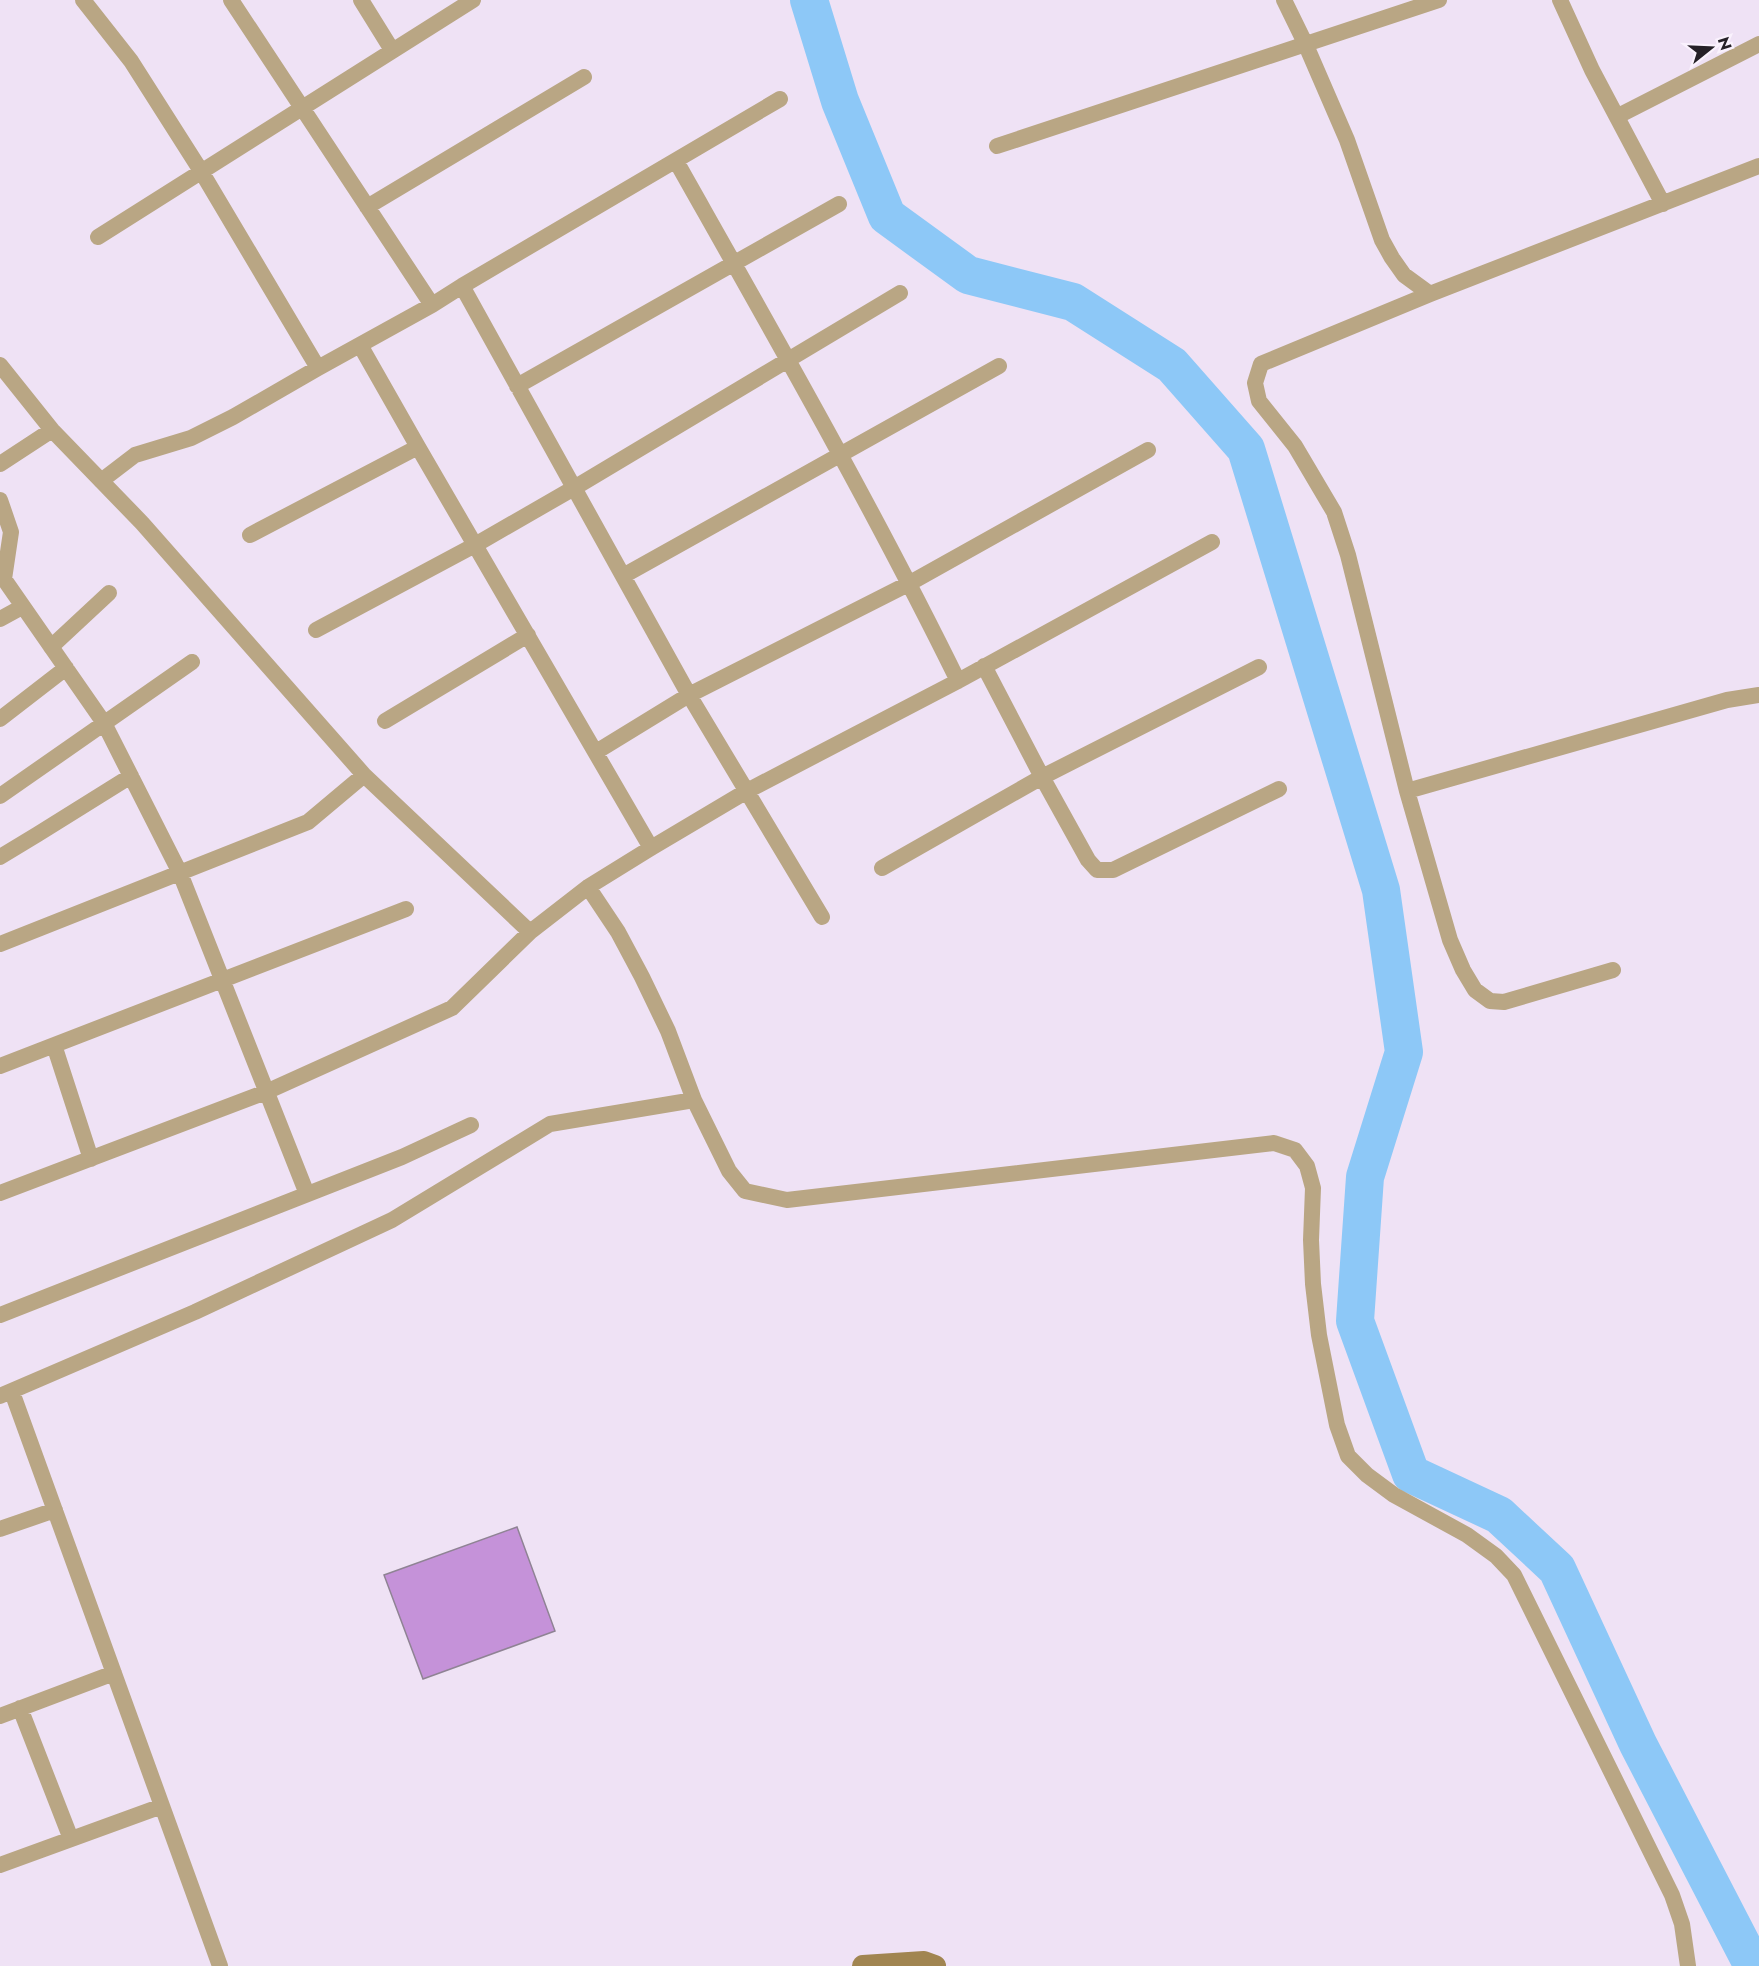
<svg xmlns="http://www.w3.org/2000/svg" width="1759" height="1966" viewBox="0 0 1759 1966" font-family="Jost,sans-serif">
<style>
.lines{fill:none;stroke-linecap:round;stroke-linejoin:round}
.river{stroke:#8dc8f7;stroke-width:38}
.building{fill:#c592d9;stroke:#8f8394;stroke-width:1.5}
.street{stroke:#b9a684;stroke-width:16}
.secondary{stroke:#a18551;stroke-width:22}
</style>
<rect width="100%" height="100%" fill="#efe2f5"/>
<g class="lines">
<path class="river" d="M809,0L840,101L887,216L968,275L1073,302L1172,365L1246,449L1381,890L1404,1052L1365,1177L1355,1321L1411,1474L1499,1515L1557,1569L1638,1744L1753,1966"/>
</g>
<path class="building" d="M517,1527L555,1631L423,1679L384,1575Z"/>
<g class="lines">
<path class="street" d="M83,0L131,61L201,171L318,368
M231,0L432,305
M361,0L392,50
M1284,0L1305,43L1347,140L1382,240L1392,258L1404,275L1430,294
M1560,0L1592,70L1663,204
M1618,116L1759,44
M997,146L1439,0
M676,161C773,333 871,504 958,681
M367,207L584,77
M98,237L473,0
M462,286L689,695L822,917
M360,345L418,447L651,848
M0,365L52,430L142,523L364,775L530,932
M517,386L839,204
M0,464L52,430
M101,481L135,455L191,438L233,417L318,368L432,305L462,286L780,99
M0,500L11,532L4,579L104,723L180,873L307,1194
M250,535L418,447
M623,576L999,366
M0,619L22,607
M316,630L475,545L574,488L900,293
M51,647L109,593
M984,666L1042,777L1088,860L1097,870H1113L1279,789
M0,719L66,668
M385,721L528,635
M596,752L689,695L910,583L1148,450
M1407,791L1727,700L1759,695
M0,796L192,662
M0,857L38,834L131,776
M882,868L1042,777L1259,667
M588,887L618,932L642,977L668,1031L694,1100L729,1171L745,1191L787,1200L1274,1143L1295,1150L1307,1166L1313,1188L1311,1240L1313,1284L1319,1335L1337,1425L1348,1456L1367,1475L1394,1495L1467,1535L1496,1556L1514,1575L1672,1895L1682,1924L1688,1966
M0,944L308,822L364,775
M1613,970L1504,1002L1490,1001L1475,990L1463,970L1450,940L1407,791L1348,555L1334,512L1295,446L1259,401L1255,383L1261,364L1430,294L1759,166
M54,1045L91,1159
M0,1066L406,909
M0,1193L266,1092L452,1008L530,932L588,887L651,848L747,791L958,681L1212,542
M0,1315L402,1157L471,1125
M12,1392L220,1966
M0,1396L195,1312L392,1220L550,1124L694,1100
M0,1529L55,1510
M20,1708L71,1839
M0,1716L114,1673
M0,1865L162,1806"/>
<path class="secondary" d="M863,1966L924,1962L935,1966"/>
</g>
<g transform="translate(1711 48) rotate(72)" stroke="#faf2fd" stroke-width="4.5" paint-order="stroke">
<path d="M0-4.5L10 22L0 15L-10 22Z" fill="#252027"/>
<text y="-9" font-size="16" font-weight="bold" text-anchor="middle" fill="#252027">N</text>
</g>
</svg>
